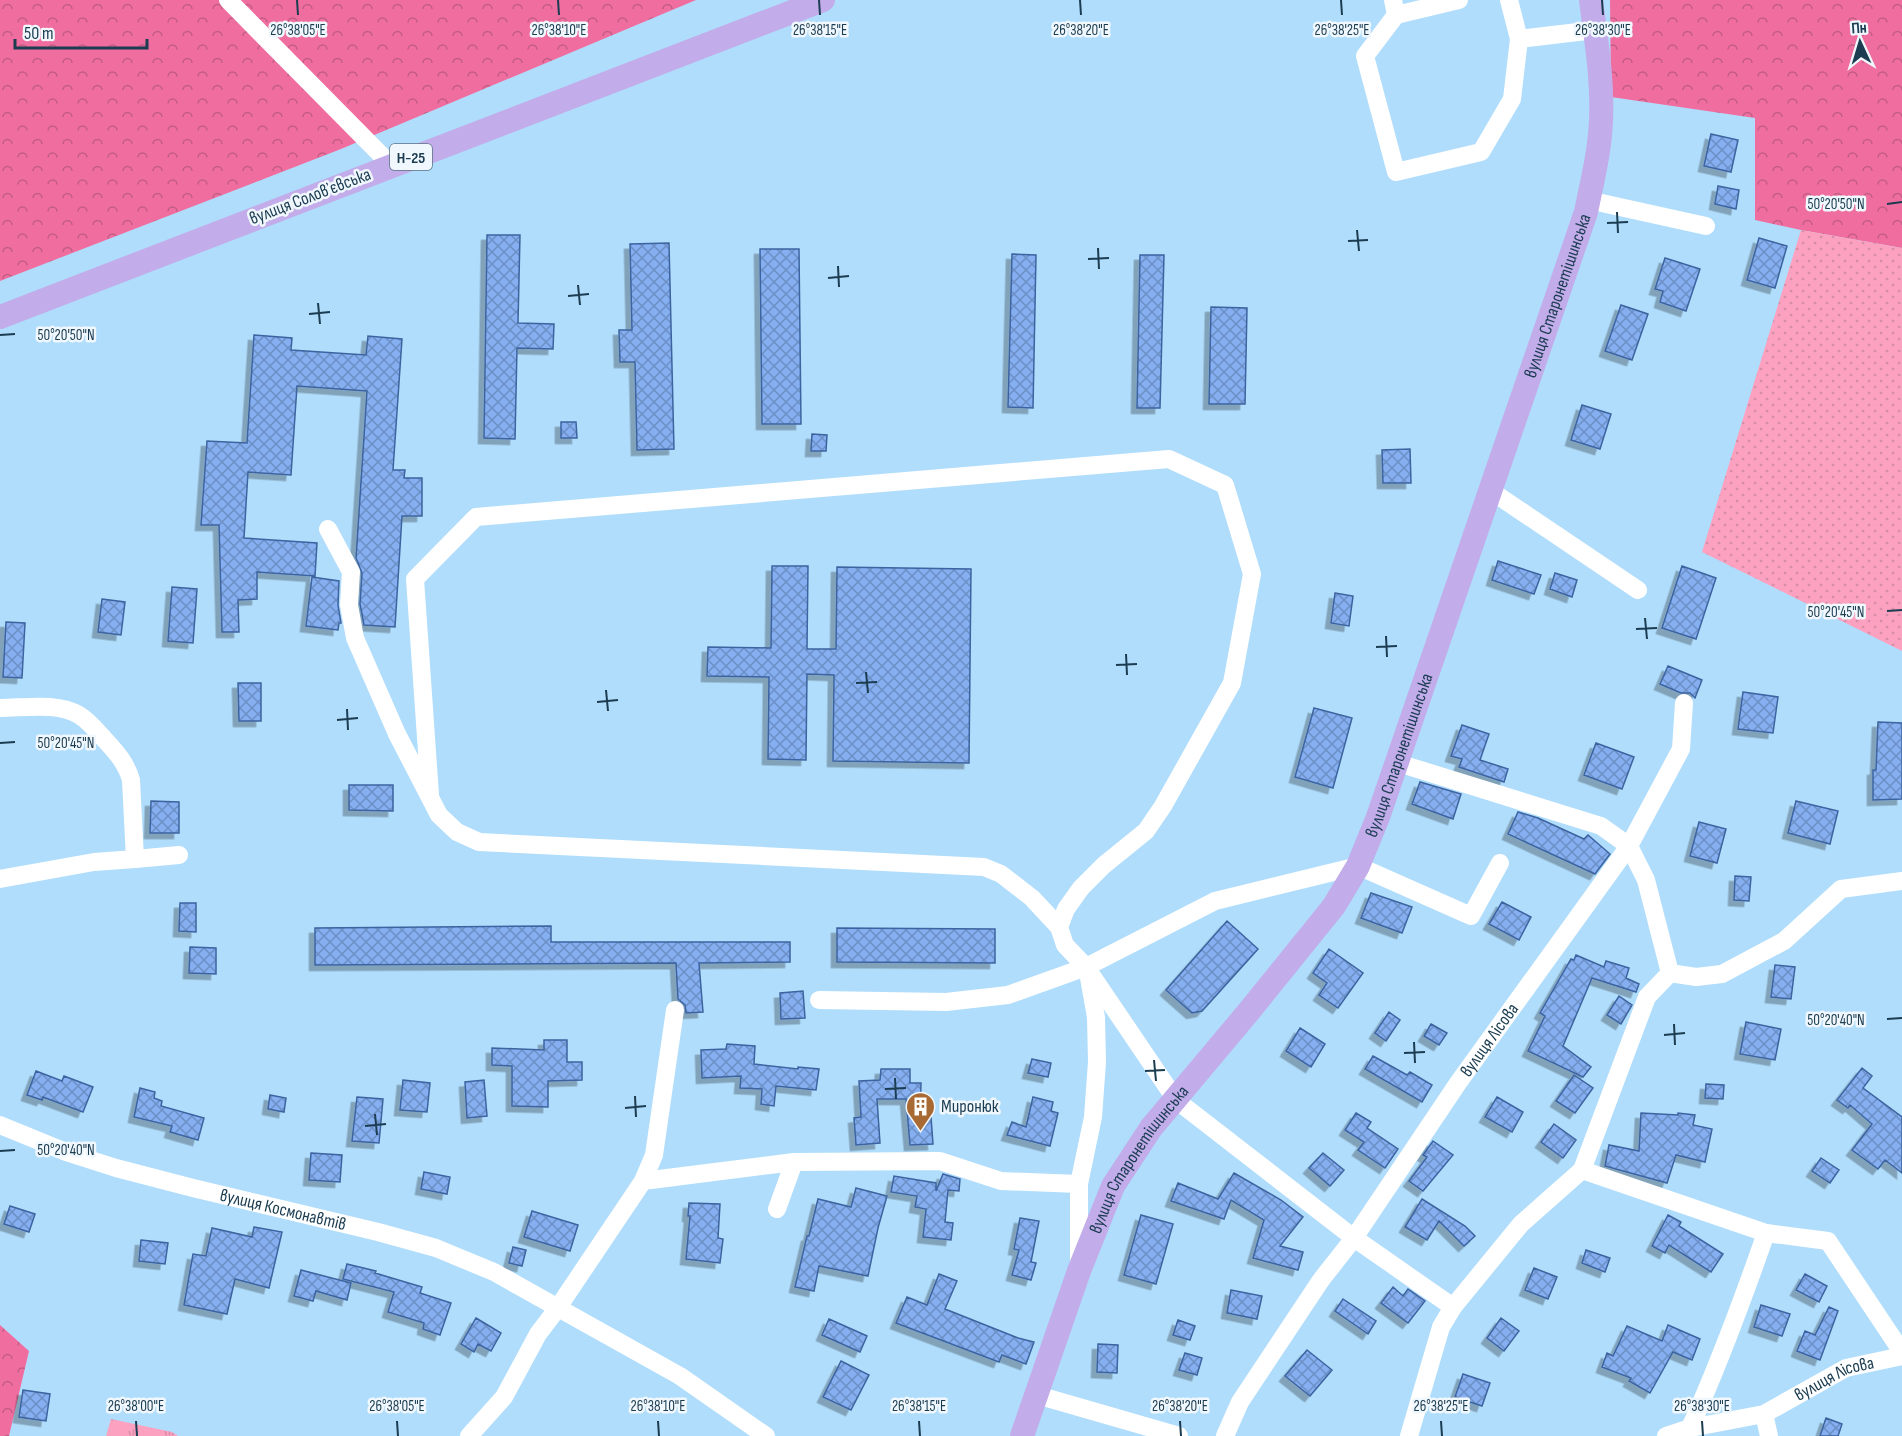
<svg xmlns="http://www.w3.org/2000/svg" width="1902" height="1436" viewBox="0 0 1902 1436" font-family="'Sofia Sans Condensed',sans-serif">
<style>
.grass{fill:url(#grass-tufts)}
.forest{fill:url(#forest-crowns)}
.garden{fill:url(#garden-dots)}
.building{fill:url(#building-cross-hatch);stroke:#3d64a0;stroke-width:1.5;filter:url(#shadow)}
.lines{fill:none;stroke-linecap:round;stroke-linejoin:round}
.minor{stroke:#fff;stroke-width:18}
.major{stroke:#c2acea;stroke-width:24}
.ticks{fill:none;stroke:#1b3c51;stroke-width:2}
.labels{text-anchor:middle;stroke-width:5;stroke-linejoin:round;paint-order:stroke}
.shield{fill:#f1f8fd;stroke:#5b7485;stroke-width:1.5}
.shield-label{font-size:16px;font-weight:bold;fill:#1b3c51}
.street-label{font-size:18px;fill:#1b3c51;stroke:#f1f8fd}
.poi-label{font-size:18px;fill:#1b3c51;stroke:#f1f8fd;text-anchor:start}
.ticks-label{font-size:15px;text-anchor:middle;fill:#1b3c51;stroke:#f1f8fd;stroke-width:5;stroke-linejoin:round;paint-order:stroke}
</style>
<defs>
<pattern id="grass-tufts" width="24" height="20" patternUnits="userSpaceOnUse" patternTransform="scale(1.5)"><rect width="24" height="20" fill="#fca2c0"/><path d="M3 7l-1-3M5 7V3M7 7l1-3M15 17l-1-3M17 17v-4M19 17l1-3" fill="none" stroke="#d78ca7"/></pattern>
<pattern id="forest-crowns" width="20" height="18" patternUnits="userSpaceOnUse" patternTransform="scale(1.5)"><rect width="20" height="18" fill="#f06e9f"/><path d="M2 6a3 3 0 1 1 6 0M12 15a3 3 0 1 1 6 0" fill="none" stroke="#c25c84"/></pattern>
<pattern id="garden-dots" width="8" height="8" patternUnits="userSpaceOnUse" patternTransform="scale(1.5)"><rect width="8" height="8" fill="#fca2c0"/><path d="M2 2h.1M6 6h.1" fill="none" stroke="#d78ca7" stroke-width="1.8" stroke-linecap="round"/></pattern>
<pattern id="building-cross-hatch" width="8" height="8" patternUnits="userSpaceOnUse" patternTransform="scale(1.5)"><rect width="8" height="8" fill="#85aff0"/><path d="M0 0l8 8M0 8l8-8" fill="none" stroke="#6c90c5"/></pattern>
<filter id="shadow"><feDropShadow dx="-5.5" dy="5.5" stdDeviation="0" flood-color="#0004"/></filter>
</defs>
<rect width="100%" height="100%" fill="#b0ddfc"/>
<path class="grass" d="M111,1419L172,1432L178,1436H106Z"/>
<path class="forest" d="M0,0H696L341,149L0,281Z
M1610,0H1902V248L1801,230L1755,220V118L1611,97Z
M0,1325L29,1351L9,1436H0Z"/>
<path class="garden" d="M1801,230L1902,248V651L1702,552Z"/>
<path class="building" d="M1711,134L1738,140L1731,172L1704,166Z
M1718,186L1739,190L1736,209L1715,204Z
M487,235H520L518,323L554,324L553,349L517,348L515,439L484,438Z
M1759,238L1787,246L1775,288L1747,280Z
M669,243L674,449L637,450L635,362H620L619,330H632L630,244Z
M760,249H799L801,424H762Z
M1012,254L1036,255L1033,408L1008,407Z
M1140,255H1164L1160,408H1137Z
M1665,258L1700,269L1686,311L1660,302L1663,291L1655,289Z
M1621,305L1648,314L1632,360L1605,351Z
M1211,307L1247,308L1245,404H1209Z
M254,335L292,338L291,350L366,355L368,336L402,339L393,470H405L404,478H422V516H402L395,627L364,625L360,604L362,573L356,558L367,391L297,386L291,475L248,472L244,538L317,543L315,576L257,572V599L238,600L239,632H222L219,525H201L207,441L247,443Z
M1582,405L1611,414L1600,449L1571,440Z
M561,422H576L577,438H561Z
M812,434L827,435L826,451H811Z
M1410,449L1411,483H1383L1382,450Z
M1498,561L1541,575L1534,594L1492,580Z
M772,566H808L807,649H836L837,567L971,569L969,763L833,761L834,675L807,674L806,760L768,759L769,677L707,676L708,647L771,648Z
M1682,566L1716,578L1696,639L1662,628Z
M1555,573L1577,580L1572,597L1550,589Z
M312,577L339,581L338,605L341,623H339L338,630L306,626Z
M172,587L197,589L193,643L168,641Z
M1335,593L1353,596L1349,626L1331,623Z
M102,599L125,602L121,635L98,632Z
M6,622L25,623L22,678L3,677Z
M1668,666L1702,680L1695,698L1690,693H1681L1660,684Z
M238,683H261V721H239Z
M1743,692L1778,697L1773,733L1738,729Z
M1314,708L1352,718L1333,788L1295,777Z
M1878,722L1902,723V799L1873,800V770H1876Z
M1462,725L1489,734L1480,760L1508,769L1504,782L1459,767L1462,759L1451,756Z
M1596,743L1634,757L1622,789L1584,775Z
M1420,782L1461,794L1453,819L1412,804Z
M349,785H393V811L349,810Z
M151,801L179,802V833H150Z
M1796,801L1838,811L1830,844L1788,833Z
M1518,812L1538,818L1584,839L1588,835L1610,854L1595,874L1508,834Z
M1699,822L1726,829L1717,863L1690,856Z
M1735,876L1751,877L1749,901L1734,900Z
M1371,893L1412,907L1402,933L1361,918Z
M1502,902L1531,917L1519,940L1489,924Z
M180,903H196V932L179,931Z
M1227,921L1258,949L1202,1011L1192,1013L1166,990Z
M551,926V942H790V962L699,963L703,1012L686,1013L685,1005L678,999L676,963L315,965V928Z
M837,928L995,929V963L837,962Z
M190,947L216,948V974L189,973Z
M1329,949L1363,973L1338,1008L1319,995L1327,983L1313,973Z
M1576,955L1604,967L1606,961L1629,968L1626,978L1639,984L1636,992L1592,978L1563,1046L1591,1067L1583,1077L1528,1051L1545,1016L1540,1013L1571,959L1574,960Z
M1775,965L1795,967L1791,999L1771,997Z
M803,991L805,1018L781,1019L780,993Z
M1619,996L1632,1005L1621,1024L1607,1015Z
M1389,1012L1400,1020L1386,1041L1375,1033Z
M1746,1022L1781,1029L1775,1060L1740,1054Z
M1431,1024L1447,1033L1439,1045L1424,1036Z
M1300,1028L1325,1044L1311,1067L1286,1051Z
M544,1040H567V1062H582V1080L548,1081V1107L512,1106V1066L492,1065V1048L544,1050Z
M727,1044L755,1046L754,1064L798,1069V1067L819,1069L816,1090L776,1086L774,1106L761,1104L762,1089L740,1088L741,1076L702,1078L701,1050L726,1049Z
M1373,1056L1407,1075L1410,1072L1432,1085L1422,1102L1365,1069Z
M1032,1059L1051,1063L1048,1077L1028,1073Z
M1862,1068L1872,1076L1863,1088L1902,1117V1173L1885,1160L1878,1169L1852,1150L1872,1124L1850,1105L1848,1108L1837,1100Z
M881,1069H910V1083H921L920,1118L931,1117L933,1144L910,1145L906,1099H877L880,1143L856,1145L854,1118L861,1117L859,1081L880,1080Z
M36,1071L62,1081L64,1076L93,1087L83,1112L43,1097L42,1100L27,1095Z
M1574,1075L1593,1088L1575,1113L1556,1101Z
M403,1080L430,1083L427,1112L400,1110Z
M484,1080L487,1116L467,1118L465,1082Z
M1706,1084L1724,1085L1723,1099L1705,1098Z
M140,1088L155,1092L154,1098L162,1101L161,1106L204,1118L198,1140L170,1132L172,1126L134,1117Z
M270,1095L286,1098L284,1112L268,1109Z
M357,1097L383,1099L379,1143L352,1141Z
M1033,1097L1053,1102L1051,1111L1058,1113L1050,1146L1007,1135L1012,1122L1026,1127Z
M1497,1097L1523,1112L1512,1132L1485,1117Z
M1356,1113L1371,1122L1367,1128L1398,1149L1385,1168L1358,1150L1364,1142L1345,1130Z
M1641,1113L1678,1115V1113L1695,1115L1693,1125L1712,1129L1705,1162L1676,1155L1667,1183L1605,1166L1609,1145L1639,1151Z
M1554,1124L1576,1140L1563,1158L1541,1142Z
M1433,1141L1453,1155L1423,1191L1409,1181L1427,1157L1423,1155Z
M311,1153L342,1155L340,1182L309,1180Z
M1323,1153L1344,1170L1330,1186L1309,1168Z
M1821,1158L1839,1170L1830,1183L1812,1171Z
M424,1172L450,1177L447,1194L421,1189Z
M1234,1173L1281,1200L1303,1217L1280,1246L1303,1252L1298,1270L1253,1258L1264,1220L1231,1200L1224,1219L1171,1201L1178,1183L1218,1199Z
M943,1174L960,1179L959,1191L948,1190L945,1222L953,1223L951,1240L923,1237L926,1209L915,1207L917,1196L891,1192L894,1176L936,1183V1191Z
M856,1188L887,1196L878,1228L868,1276L819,1266L814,1291L795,1287L807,1236H809L818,1199L851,1207Z
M1422,1199L1465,1226L1475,1236L1464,1246L1439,1221L1427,1240L1405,1227Z
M689,1203L720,1204L718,1238L723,1239L720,1263L686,1259L690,1216H688Z
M10,1206L35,1214L29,1232L4,1224Z
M532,1211L578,1225L570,1251L524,1237Z
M1141,1215L1173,1224L1156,1284L1124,1275Z
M1668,1215L1681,1222L1679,1226L1723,1254L1711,1272L1669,1245L1665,1253L1652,1246Z
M1020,1218L1039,1221L1031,1262L1036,1263L1031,1280L1012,1275L1019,1250L1014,1249Z
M254,1227L282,1232L269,1288L235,1279L227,1314L184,1305L193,1254L206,1256L212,1228L252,1237Z
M141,1240L168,1243L165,1264L139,1261Z
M513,1247L526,1250L522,1266L509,1263Z
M1586,1250L1610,1258L1605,1272L1582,1263Z
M347,1264L376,1271L375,1273L422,1287L420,1293L451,1303L440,1335L423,1329L424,1323L388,1312L394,1292L343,1279Z
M1534,1268L1557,1277L1548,1299L1525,1290Z
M301,1270L351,1283L347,1300L316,1291L313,1301L294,1296Z
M939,1274L957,1281L945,1309L1018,1338L1034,1342L1026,1364L1002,1355L999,1362L896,1323L907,1297L927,1305Z
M1805,1274L1827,1286L1819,1302L1796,1290Z
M1393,1287L1403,1296L1408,1289L1425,1301L1408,1323L1381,1303Z
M1231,1290L1262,1296L1257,1319L1227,1313Z
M1343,1299L1376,1321L1368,1334L1335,1311Z
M1761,1305L1790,1314L1782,1336L1754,1327Z
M1829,1307L1838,1311L1820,1360L1797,1351L1805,1331L1815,1335Z
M476,1318L501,1333L491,1351L478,1344L474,1352L461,1344Z
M1501,1318L1519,1331L1504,1351L1487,1338Z
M829,1319L867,1336L860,1352L822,1335Z
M1178,1320L1195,1326L1190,1340L1173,1335Z
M1668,1325L1700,1339L1692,1360L1673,1352L1650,1393L1629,1381L1631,1378L1602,1367L1607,1353L1613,1356L1627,1326L1662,1341Z
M1098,1344L1118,1345L1117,1373L1097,1372Z
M1307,1350L1332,1370L1310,1396L1285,1376Z
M1185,1353L1202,1358L1197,1375L1179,1370Z
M841,1361L869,1375L851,1410L823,1397Z
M1463,1374L1490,1383L1482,1406L1455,1397Z
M23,1390L50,1394L46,1421L19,1417Z
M1826,1418L1842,1424L1838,1436H1820Z"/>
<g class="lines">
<g class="minor">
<path d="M228,0L391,165"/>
<path d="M1393,0L1396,15L1459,0"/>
<path d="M1509,0L1519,39L1595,30"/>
<path d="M1396,15L1365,56L1396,172L1481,152L1512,99L1519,39"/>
<path d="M1588,200L1706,226"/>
<path d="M1491,491L1638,590"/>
<path d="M328,529L351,572L349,605L355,638L397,734L439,815L457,832L479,842L984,867L1001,874L1032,898L1059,927L1065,945L1086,967L1215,901L1358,866L1471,916L1500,863"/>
<path d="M0,708C24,708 57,702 79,715C89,721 97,731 106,741C117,753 126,763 131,780L135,859L94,862L0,879"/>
<path d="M1398,763L1601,826L1629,846L1646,880L1670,973L1647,997L1582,1170L1521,1224L1453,1307L1441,1327L1409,1436"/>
<path d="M430,795L415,579L476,517L1169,459L1225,485L1252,574L1232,683L1163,806L1146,831L1104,865L1081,888L1066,909L1059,927"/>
<path d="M135,859L179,855"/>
<path d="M1086,967L1176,1100L1354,1238L1453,1307"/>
<path d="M1670,973L1696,977L1722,974L1784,941L1841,889L1902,881"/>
<path d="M819,1000L946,1002L1008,995L1086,967"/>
<path id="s1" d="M0,1125L66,1152L116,1168L193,1188L378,1232L436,1248L494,1272L680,1376L766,1436"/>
<path d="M1582,1170L1766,1233L1828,1241L1902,1352"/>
<path d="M643,1181L794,1162"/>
<path d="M777,1209L794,1162L940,1161L1001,1181L1079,1184"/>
<path d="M1079,1263V1184L1093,1117L1097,1062L1096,1017L1089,978"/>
<path d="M1037,1395L1179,1436"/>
<path d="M1764,1414L1769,1436"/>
<path d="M1690,1428C1719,1364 1743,1299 1766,1233"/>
<path d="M469,1436L504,1397L538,1334L557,1309L643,1181L654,1155L675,1010"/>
<path id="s2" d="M1225,1436L1240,1402L1321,1280L1354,1238L1458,1083L1629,846L1681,749L1684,703"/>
<path id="s3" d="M1666,1436L1690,1428L1764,1414L1846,1368L1902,1356"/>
</g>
<g class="major">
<path d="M0,317L823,0"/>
<path id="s4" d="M1022,1436L1079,1271L1113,1186L1151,1128L1250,1010L1334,906L1358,866L1378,817L1586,212C1592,182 1600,151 1601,120C1603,80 1596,40 1591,0"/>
</g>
</g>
<path class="ticks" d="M297,0L298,15M558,0L559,15M819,0L820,15M1080,0L1081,15M1341,0L1342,15M1602,0L1603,15M1887,204L1902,202M1617,212L1618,233M1607,223L1628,222M1357,230L1359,251M1348,241L1368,240M1098,248L1099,269M1088,259L1109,258M838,266L839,287M828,278L849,276M578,285L580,305M568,296L589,294M318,303L320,324M309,314L330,312M0,335L15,334M1887,611L1902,610M1645,618L1647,639M1636,629L1657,628M1386,636L1387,657M1376,647L1397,646M1126,654L1127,675M1116,665L1137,664M866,672L868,693M856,683L877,682M606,690L608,711M597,702L618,700M347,709L348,730M337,720L358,718M0,743L15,742M1887,1019L1902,1018M1674,1024L1675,1045M1664,1035L1685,1033M1414,1042L1415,1063M1404,1053L1425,1052M1154,1060L1156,1081M1145,1071L1165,1070M895,1078L896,1099M885,1089L906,1088M635,1096L636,1117M625,1108L646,1106M375,1114L377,1135M365,1126L386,1124M0,1151L15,1150M136,1421L137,1436M397,1421L398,1436M658,1421L659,1436M919,1421L920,1436M1180,1421L1181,1436M1441,1421L1442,1436M1702,1421L1703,1436"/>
<defs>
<symbol id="building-pin" viewBox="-11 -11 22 30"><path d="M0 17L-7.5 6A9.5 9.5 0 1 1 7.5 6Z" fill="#a96932" stroke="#f1f8fd"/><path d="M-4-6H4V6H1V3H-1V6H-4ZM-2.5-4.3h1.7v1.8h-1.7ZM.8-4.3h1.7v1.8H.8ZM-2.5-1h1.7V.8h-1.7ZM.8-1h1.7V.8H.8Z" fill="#fff"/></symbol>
</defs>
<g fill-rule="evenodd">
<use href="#building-pin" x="904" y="1090" width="33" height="45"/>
</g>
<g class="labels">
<rect class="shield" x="390" y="144" width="42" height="26" rx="4.5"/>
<g class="shield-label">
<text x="411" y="163">Н-25</text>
</g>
<g class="street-label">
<text transform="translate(310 196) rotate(-21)" y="6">вулиця Соловʼєвська</text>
<text dy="6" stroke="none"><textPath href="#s4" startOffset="1274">вулиця Старонетішинська</textPath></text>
<text dy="6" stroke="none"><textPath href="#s4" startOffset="788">вулиця Старонетішинська</textPath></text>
<text dy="6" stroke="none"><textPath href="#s2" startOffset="477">вулиця Лісова</textPath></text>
<text dy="6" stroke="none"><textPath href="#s4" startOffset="302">вулиця Старонетішинська</textPath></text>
<text dy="6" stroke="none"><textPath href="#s1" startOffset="296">вулиця Космонавтів</textPath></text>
<text dy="6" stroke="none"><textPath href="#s3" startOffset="180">вулиця Лісова</textPath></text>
</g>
<g class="poi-label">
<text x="941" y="1112">Миронюк</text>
</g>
</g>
<g class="ticks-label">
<text x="298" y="35">26°38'05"E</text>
<text x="559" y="35">26°38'10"E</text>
<text x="820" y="35">26°38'15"E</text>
<text x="1081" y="35">26°38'20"E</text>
<text x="1342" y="35">26°38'25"E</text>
<text x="1603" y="35">26°38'30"E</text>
<text x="1836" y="209">50°20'50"N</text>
<text x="66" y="340">50°20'50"N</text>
<text x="1836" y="617">50°20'45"N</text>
<text x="66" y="748">50°20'45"N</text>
<text x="1836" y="1025">50°20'40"N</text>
<text x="66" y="1155">50°20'40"N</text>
<text x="136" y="1411">26°38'00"E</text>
<text x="397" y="1411">26°38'05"E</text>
<text x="658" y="1411">26°38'10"E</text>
<text x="919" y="1411">26°38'15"E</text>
<text x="1180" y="1411">26°38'20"E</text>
<text x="1441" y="1411">26°38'25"E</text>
<text x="1702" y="1411">26°38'30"E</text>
</g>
<g transform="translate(1860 42) rotate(356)" stroke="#f1f8fd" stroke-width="4.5" paint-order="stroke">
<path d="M0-4.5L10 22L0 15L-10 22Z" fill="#1b3c51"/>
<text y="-9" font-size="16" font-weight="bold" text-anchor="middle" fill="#1b3c51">Пн</text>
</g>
<path d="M15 39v9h132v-9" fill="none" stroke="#1b3c51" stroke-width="3"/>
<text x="24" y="39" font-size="18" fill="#1b3c51" stroke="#f1f8fd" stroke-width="4.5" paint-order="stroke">50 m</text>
</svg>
